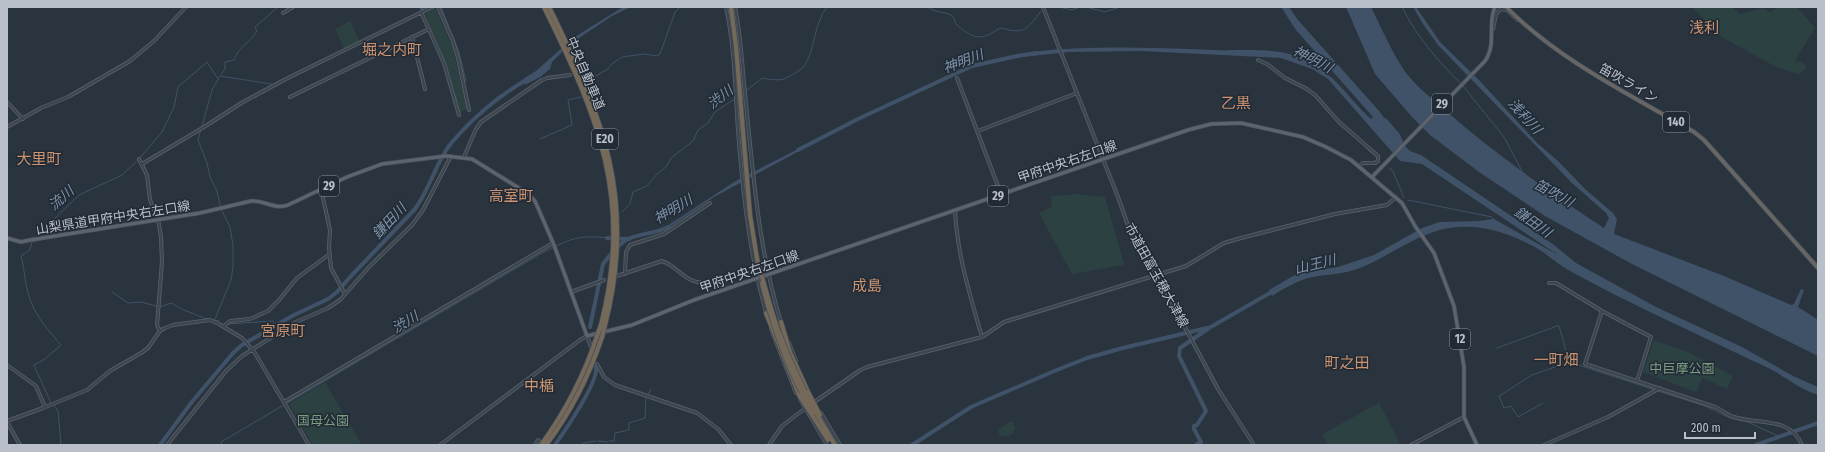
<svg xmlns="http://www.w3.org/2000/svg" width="1825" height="452" viewBox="0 0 1825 452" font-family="'Fira Sans Condensed','Noto Sans JP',sans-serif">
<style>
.green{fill:#2c4141}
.water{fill:#405267}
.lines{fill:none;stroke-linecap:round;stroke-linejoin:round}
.stream{stroke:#405267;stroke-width:1}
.river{stroke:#405267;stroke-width:4}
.tertiary-casing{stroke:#5a636d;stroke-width:4}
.primary-casing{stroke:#49515c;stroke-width:4.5}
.trunk-casing{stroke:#47505a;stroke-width:5}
.motorway-casing{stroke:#47505a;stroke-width:5.5}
.tertiary{stroke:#3d454f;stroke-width:2.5}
.primary{stroke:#5b646f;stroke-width:3}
.trunk{stroke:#686664;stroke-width:3.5}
.motorway{stroke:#75695a;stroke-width:4}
.motorway-bridge-casing{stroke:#47505a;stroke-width:5.5;stroke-linecap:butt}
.motorway-bridge{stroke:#75695a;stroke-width:4}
.labels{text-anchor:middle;stroke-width:3;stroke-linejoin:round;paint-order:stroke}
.shield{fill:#212a35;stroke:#8b939d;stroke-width:1}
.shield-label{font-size:12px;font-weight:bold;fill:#b9c0ca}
.street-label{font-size:13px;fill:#b9c0ca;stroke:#212a35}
.park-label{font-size:13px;fill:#7a9d80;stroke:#212a35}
.water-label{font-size:14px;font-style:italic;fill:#7d93aa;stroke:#212a35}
.quarter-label{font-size:15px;fill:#cc9471;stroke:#212a35}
</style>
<rect width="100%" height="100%" fill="#29343f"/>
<path class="green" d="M1692,7H1733L1739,14L1763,8L1770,12L1780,7H1797L1815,28L1795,61L1802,62L1807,68L1798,74L1776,67L1720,36Z
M435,8L452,45L467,109L460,112L447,66L425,14Z
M350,21L360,42L345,50L335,29Z
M1076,194L1105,197L1124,263L1123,265L1072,274L1039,213L1052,206L1051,198L1052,196Z
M1654,340L1688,352L1733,376L1727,389L1702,378L1696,392L1643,372Z
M325,382L362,445H313L289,404Z
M1379,403L1401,445H1328L1322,434Z
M1012,421L1016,429L1013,431L1014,433L1006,437L1005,435L1001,437L997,430Z"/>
<path class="water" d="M623,7H631L612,16L582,36L563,51L552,62L550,69L540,77L525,85L523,79L536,71L573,38Z
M1281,7H1289L1298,20L1380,112L1397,137L1410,151L1421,155L1554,245L1576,263L1656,307L1742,347L1793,376L1818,387V395C1802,390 1790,381 1776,372C1767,367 1758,363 1749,359C1689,330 1628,303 1570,271C1557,264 1547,254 1535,247C1513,235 1485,225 1460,227C1423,228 1393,255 1360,268C1345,274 1329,274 1313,277C1298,280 1285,288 1272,296L1269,290L1293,276L1302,273L1338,267L1374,255L1422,228L1440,222L1479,221L1494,219L1558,255L1422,164L1400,161L1328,79L1312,69L1281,58L1140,51L1069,52L1032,56L1031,52C1092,45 1152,48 1214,50C1240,51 1270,47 1295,56C1332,68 1345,95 1371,119L1373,117L1296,30Z
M1346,7H1371C1381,27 1390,48 1402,67C1411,82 1431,98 1445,110C1494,153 1549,192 1604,228L1609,218L1606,213L1572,183L1438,45L1423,24L1413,7H1416L1440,42L1480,81L1537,143L1557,160L1585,189L1613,213L1617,219L1614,234L1724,276L1791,305L1794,304L1801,289L1804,290L1798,307L1818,320V356L1630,263L1545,216L1479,172L1430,135L1412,117L1375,74Z
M802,147L803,149L714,197L665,230L664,228L734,182Z"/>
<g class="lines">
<path class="stream" d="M441,7L459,52L466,81
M928,7C935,13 943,11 951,15C955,17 954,22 957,25C967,34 977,41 990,34C994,32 997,29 1002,28C1024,35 1028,29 1041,11
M1059,7L1072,10L1079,7
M1086,7L1105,12L1120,7
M1402,7C1417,37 1437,60 1461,84
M422,8L425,7
M221,75L225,69V62L234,60C238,47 251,42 257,31L255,27L278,7
M1463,86L1504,137L1522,171
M591,92L597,90L592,78L608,69L613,63L622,57L644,54L657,56L660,54L675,12L680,7
M742,94L762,78C768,79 778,81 784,79C789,77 802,70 805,65C816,47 813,25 827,7
M202,126L212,90L220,76L271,84
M201,129L198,140L207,163L210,177L217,191L221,209L230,227L233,246V268L231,280L215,319
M540,139L572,125L568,100L581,97
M1368,150L1377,157
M1389,168L1393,171L1404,198
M1408,200L1492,217L1494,220
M622,212L630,204L633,192L647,186L657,174L666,167L671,158L693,141L698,130L708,123L715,112L739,96
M56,234L50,223L79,195L122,175L138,160L162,132L174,107L178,87L207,62L218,79
M112,292L128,303L141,302L160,307L171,303L184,310L204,318L219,321
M229,324L273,321L275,326
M1497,348L1557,326H1559L1569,361
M1658,391L1705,406L1730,418L1748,422L1778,436
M648,395L651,389
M51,403L34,365L45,359L61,345C50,332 37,318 31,302C25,288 25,271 21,256L30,250L32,242L55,237
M1543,403L1518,417L1511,406L1504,408L1499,396L1532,375L1569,362L1655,390
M54,405L58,411L61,445
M598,441L607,442
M609,441H614L615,433L629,430V423L645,418L646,398
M222,445L221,442L542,253C568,240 578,234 607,238
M581,445L584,443L596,441"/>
<path class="river" d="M421,7L422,8
M1385,120L1398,135L1403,146
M798,150L858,119L972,66L1017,56L1037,53
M607,238L629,239
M590,327L603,264C610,255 618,244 628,239C641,233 655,234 668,227
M160,445L191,403L233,353L242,345L294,315L328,299L337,292L352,275L415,209C428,191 434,170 445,152C450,143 457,137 463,130C483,109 503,93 528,79
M555,445C564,432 599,382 596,367
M912,445L971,407L1052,372L1087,358L1123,348L1207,328
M1196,445L1201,442L1194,429V426L1197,425L1206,411L1179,356L1180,348L1209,328L1275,290
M1756,445L1818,423"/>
<defs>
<path id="tertiary" d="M438,7L453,41L458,58L469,110
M726,7C735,48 735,89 738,130C743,194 749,251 766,313
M735,7C741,36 742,65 745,94C753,171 758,248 781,322
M1043,7L1118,197L1131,234L1157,275L1218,389L1254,445
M421,12L444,63L459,115
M283,13L293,7
M1493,29L1496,14L1501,9L1507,10L1518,20
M412,37L425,89
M1258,60L1267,64L1285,78L1307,89L1315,95L1339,122L1378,156V161L1375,163H1363L1359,166
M957,78L1001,194
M290,97L429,29
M7,102L23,119
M7,127L41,108L68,97L130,61L154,41L186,7
M978,131L1077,93
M464,157L476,129L481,122L542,80L547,78L570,75
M139,159L147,175L150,200L158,219L161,237L162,262L157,325L160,331
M142,164L204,127L243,102L286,79L432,7
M321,189L330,230L329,248L331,268L345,294
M955,210C957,254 970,295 982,337
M625,274L626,252L630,245L664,234L710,203
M617,276L662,261C673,264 680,275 691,280C705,287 707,276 724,290
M1549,283H1556L1602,311L1651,337L1637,381
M571,292L604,280
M1602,311L1585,364L1715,407C1722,410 1727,415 1734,417C1759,425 1790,416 1802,445
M224,326L230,321L250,319L268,311L279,300L297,278L330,254
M771,329L796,393
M789,343L796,361
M597,364L604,377L615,385L697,413L718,429L731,445
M7,365L36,386L45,407
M800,399L827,445
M284,402L553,243
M813,403L859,371L867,367L982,337L1004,322L1186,266L1224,243L1241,238L1335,214L1387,205L1396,197
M821,413L840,445
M7,421L43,408L87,390L110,371L141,353L148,348L160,331L165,328L173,325L210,320L219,324L242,338L255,353L309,445
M7,422L20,445
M167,445L226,371L242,356L296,322L328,308L340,300L369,267L412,225L423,210L451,156
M440,445L580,340L587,336L591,347
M535,445L538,440L540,442
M769,445L782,426L807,407
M1411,445L1464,417
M1544,445L1608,417L1660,388"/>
<path id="primary" d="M1372,177L1485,61C1497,44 1487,24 1495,7
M7,238L21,242L30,240L200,213L251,201C265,200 274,210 288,205L347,177L382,164L446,156L472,159L527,193L535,201L554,245L587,336L632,325L694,300L1188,130L1211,124L1241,123L1303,137L1326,147L1351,160L1402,203L1415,226L1434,253L1454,306L1464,367V417L1477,445"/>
<path id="trunk" d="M1506,7C1560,61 1629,94 1694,132L1704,140L1818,268"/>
<path id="motorway" d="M544,7C599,118 633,199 601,325
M549,7C603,117 637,201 605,325
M731,7L736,47L750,215L757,259
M766,313L799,395
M781,322L790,352L808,392
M541,445C565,412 584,376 597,336
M546,445C571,412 589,376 602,337"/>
</defs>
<use href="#tertiary" class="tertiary-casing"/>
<use href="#primary" class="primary-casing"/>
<use href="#trunk" class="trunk-casing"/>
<use href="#motorway" class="motorway-casing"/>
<use href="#tertiary" class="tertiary"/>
<use href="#primary" class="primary"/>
<use href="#trunk" class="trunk"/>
<use href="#motorway" class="motorway"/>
<defs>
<path id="motorway-bridge" d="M757,259C764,283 770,307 778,330C793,370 812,408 835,445
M762,283C773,328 790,374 813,414
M597,336L601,325
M602,337L605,325
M808,392L820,415
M799,395L828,440"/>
</defs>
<use href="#motorway-bridge" class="motorway-bridge-casing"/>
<use href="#motorway-bridge" class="motorway-bridge"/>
</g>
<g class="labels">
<g class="shield">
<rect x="1432" y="94" width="20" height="20" rx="3"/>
<rect x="1663" y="112" width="26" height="20" rx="3"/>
<rect x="592" y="129" width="26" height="20" rx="3"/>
<rect x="319" y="176" width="20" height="20" rx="3"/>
<rect x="988" y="186" width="20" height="20" rx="3"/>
<rect x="1450" y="329" width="20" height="20" rx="3"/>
</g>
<g class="shield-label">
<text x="1442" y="108">29</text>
<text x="1676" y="126">140</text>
<text x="605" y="143">E20</text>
<text x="329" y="190">29</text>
<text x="998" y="200">29</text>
<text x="1460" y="343">12</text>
</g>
<g class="street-label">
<text transform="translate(586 73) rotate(67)" y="5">中央自動車道</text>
<text transform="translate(1629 83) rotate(30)" y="5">笛吹ライン</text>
<text transform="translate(1067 161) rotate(-19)" y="5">甲府中央右左口線</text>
<text transform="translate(113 217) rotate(-9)" y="5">山梨県道甲府中央右左口線</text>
<text transform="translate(749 271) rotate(-19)" y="5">甲府中央右左口線</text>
<text transform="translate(1157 275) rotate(61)" y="5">市道田富玉穂大津線</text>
</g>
<g class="park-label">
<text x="1682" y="373">中巨摩公園</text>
<text x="323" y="425">国母公園</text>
</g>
<g class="water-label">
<text transform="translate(1313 59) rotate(27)" y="5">神明川</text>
<text transform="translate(963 61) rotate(-21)" y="5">神明川</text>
<text transform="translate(720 97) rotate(-38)" y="5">渋川</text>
<text transform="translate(1525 116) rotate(48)" y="5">浅利川</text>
<text transform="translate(1554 193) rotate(29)" y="5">笛吹川</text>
<text transform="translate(61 198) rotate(-41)" y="5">流川</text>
<text transform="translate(673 209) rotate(-31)" y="5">神明川</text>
<text transform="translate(389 221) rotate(-47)" y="5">鎌田川</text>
<text transform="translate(1533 222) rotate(35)" y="5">鎌田川</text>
<text transform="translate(1315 264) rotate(-14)" y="5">山王川</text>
<text transform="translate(405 322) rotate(-31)" y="5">渋川</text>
</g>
<g class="quarter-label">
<text x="1704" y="33">浅利</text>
<text x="392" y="55">堀之内町</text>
<text x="1236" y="108">乙黒</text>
<text x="39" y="164">大里町</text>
<text x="511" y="201">高室町</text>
<text x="867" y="291">成島</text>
<text x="283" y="336">宮原町</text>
<text x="1556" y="365">一町畑</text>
<text x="1347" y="368">町之田</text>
<text x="539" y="391">中楯</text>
</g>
</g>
<rect width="1825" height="452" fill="none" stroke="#b9c0ca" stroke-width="16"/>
<path d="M1685 432v6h70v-6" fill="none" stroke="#b9c0ca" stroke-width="2"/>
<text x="1691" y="432" font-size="12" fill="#b9c0ca" stroke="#212a35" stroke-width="3" paint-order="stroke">200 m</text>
</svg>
